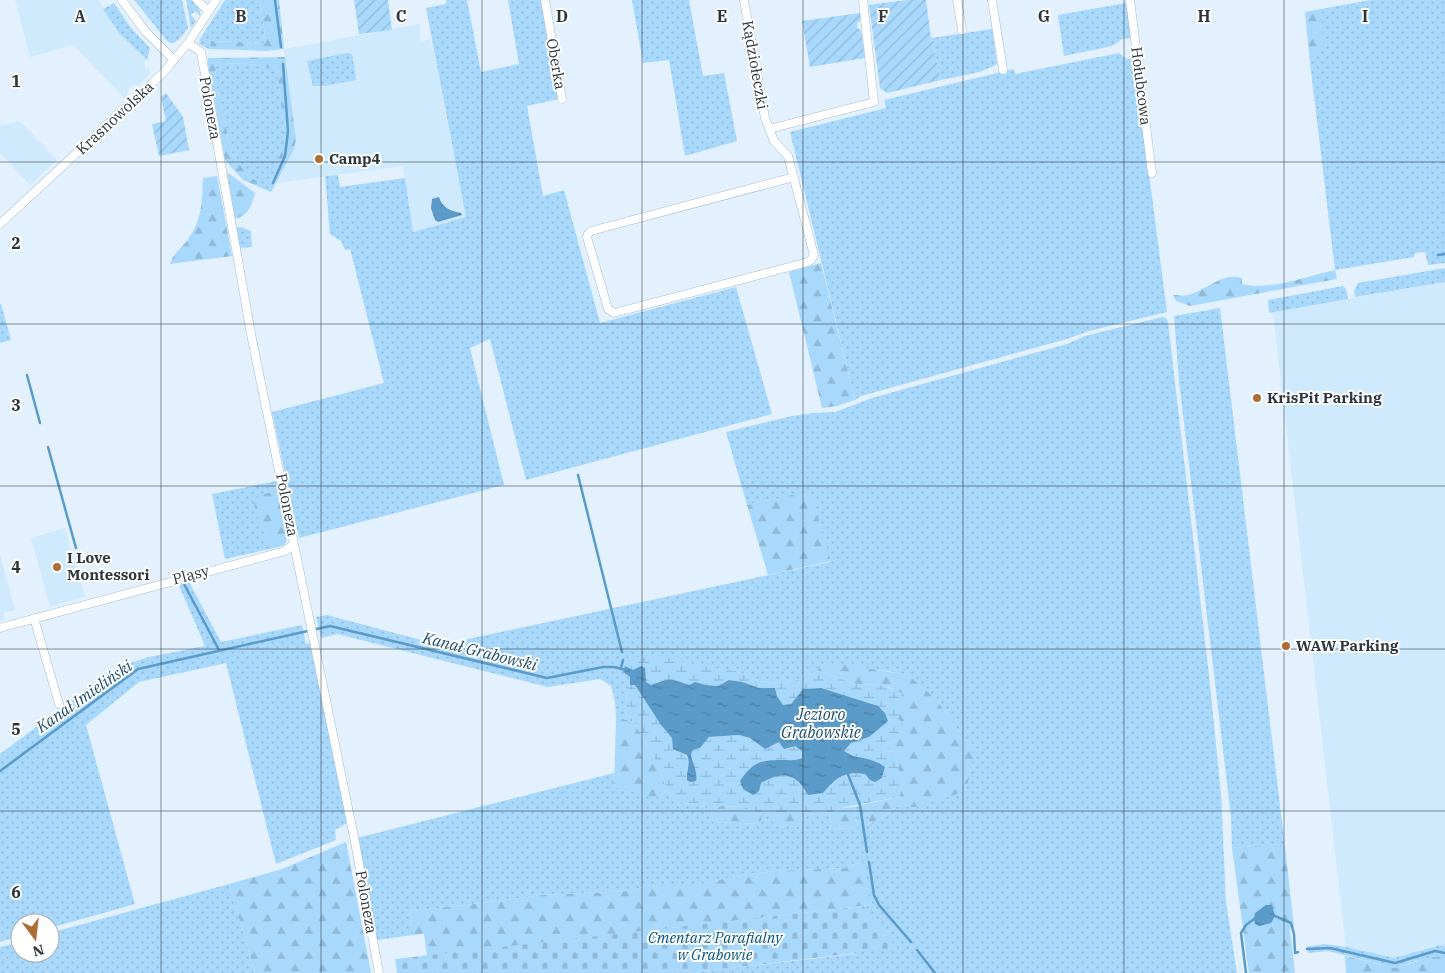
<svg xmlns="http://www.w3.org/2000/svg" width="1445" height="973" viewBox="0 0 1445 973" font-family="'IBM Plex Serif',serif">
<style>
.built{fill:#cfe9fd}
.grass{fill:url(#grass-dots)}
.forest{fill:url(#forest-firs)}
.wetland{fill:url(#wetland-marsh)}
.cemetery{fill:url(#cemetery-stones)}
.garden{fill:url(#garden-furrows)}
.water{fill:url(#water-ripples)}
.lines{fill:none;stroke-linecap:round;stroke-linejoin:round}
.stream{stroke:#5a9bc9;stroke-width:2.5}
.street-casing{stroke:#a5bdd0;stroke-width:9}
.street{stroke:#fff;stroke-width:8}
.grid{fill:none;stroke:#2c363e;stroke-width:1;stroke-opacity:0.55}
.poi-dot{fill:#ac6e33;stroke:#fff;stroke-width:2}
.labels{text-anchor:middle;stroke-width:4;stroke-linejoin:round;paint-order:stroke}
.street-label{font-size:15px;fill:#2c363e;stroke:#fff}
.poi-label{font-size:15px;font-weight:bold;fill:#2c363e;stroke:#fff;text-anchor:start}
.park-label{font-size:15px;font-style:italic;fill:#00537f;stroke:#fff}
.water-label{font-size:16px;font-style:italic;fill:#1e4f6f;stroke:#fff}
.grid-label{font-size:16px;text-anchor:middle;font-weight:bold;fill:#2c363e;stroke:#fff;stroke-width:4;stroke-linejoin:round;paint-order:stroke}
</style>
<defs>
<pattern id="grass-dots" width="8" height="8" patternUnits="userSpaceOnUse" patternTransform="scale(1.25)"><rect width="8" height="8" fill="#a8d8fc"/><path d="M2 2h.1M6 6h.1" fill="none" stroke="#91bad9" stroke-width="1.8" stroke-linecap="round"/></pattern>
<pattern id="forest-firs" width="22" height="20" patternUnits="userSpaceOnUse" patternTransform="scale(1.25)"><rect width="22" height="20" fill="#a8d8fc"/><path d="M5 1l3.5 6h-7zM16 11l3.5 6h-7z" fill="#91bad9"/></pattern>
<pattern id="wetland-marsh" width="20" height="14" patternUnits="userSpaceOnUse" patternTransform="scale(1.25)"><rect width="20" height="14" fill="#a8d8fc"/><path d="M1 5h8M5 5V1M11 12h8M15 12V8" fill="none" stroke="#91bad9"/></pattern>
<pattern id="cemetery-stones" width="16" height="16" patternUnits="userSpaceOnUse" patternTransform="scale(1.25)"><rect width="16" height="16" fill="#a8d8fc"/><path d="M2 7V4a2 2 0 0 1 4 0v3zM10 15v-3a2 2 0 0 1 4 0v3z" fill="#91bad9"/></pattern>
<pattern id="garden-furrows" width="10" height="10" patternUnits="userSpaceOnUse" patternTransform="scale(1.25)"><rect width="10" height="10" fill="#a8d8fc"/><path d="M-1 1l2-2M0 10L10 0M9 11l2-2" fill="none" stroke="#91bad9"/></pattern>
<pattern id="water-ripples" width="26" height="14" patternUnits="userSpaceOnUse" patternTransform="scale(1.25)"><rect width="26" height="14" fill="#5a9bc9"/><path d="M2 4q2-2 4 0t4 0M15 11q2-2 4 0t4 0" fill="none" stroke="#4b7fa5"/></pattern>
</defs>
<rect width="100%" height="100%" fill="#e2f1fd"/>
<path class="built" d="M15,0H98L120,34L147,60L144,61L146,69L149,68L150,74L138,86L134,85L127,90L128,93L125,99L73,45L30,57Z
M420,24V41L431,39L466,217L412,232L403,166L276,183L294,149L296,139L284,49Z
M20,121L57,160L30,185L0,153V126Z
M1445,282V946H1432L1394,958L1346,947L1273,312Z
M65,528L85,596L50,607L31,538Z
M0,555L15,610L4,613V620L0,621Z"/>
<path class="grass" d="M134,0H182L188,28C183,34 177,46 168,42Z
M186,0H192L200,11V16L195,11L191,15L196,21L191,28Z
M225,0H260L266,43L211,41L209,49L199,44L200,39Z
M446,0H467L481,72L519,64L508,0H542L559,99L527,106L543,196L564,190L600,323L736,287L772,414L526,480L490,339L470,348L504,485L299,538L272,412L384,383L350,249L345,250L341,241L330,234L325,176L338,175L340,187L405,178L413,232L466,217L426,8L446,4Z
M632,0H689L703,76L724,73L737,141L685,156L669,60L643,63Z
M1371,0H1445V263L1428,265L1425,252L1415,253L1414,257L1335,270L1310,63C1323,48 1323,28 1321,9Z
M114,3L131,28L150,48L147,60L120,34L103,9Z
M1126,3L1131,38L1122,39L1112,46L1064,56L1058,15Z
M992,29L997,63L996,65L980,72L941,80L931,38Z
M347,53L352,54L353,58L356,80L324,86H313L307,61Z
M1119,53L1127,59L1134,58L1167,312L1089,331L1067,339L861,396L855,400L790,132L886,108L884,100L1014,69L1015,74Z
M216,63L249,64L277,68L285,140L271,181L276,183L271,192L257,186L258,180L250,179L232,153L215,80Z
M241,227L251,231L252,247L239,248L236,228Z
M1445,268V282L1355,297L1354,291L1358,283Z
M1343,286L1346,289L1348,299L1269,313L1268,300Z
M0,304H1L11,340L0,343Z
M1220,308L1285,847L1279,844L1232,848L1231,817L1179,381L1174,316Z
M1162,317L1166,318L1168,322L1209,675L1221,794L1226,902L1237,973H688L854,954L863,906L872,905L862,862L844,868L776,871L739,875L699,885H651L627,891L543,895L466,905L410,911L413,935L377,940L357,838L614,773V787L661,796L667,790L676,801L704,807L711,811L713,822L761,824L762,813H773L774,825L801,827L802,813L829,814L832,828L858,829L854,807L866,804L869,824L882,818L896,807H917L961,734L936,699L908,675L887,671L819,664L818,671L808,674L797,680L780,683L759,681L736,671L628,658L623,672L630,677V685L625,701L627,720L616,717L615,702L611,686L600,679L548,687L337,634L321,638L316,617L327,615L440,645L830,562L810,492L747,505L726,432L792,416L813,413L835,412L872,398L1067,344L1085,336Z
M277,481L280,496L272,492L264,533L274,548L225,559L212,494Z
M188,580L221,642L302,625L306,644L310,643L347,823L335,830L336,840L276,864L226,663L139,682L86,725L135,904L50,928V923H20V936L0,942V754L103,677L127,664L149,657L205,646L178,583Z
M229,884L255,973H0V947L20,942V953H50V933Z
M1324,944L1346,947L1394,958L1440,945L1445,946V957L1416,961L1396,968L1328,951L1308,953L1307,947Z"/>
<path class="forest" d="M260,0H279L284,49L267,51L209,49L211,41L266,43Z
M1321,9L1323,28V46L1310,63L1305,12Z
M285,57L296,139L294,149L276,183L271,181L285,140L277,69L249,64L216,63L215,80L232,153L250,179L258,180L257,186L243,180L225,160L208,65V58Z
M227,172L255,193C252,205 248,216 235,219Z
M217,176L232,256L170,264C173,254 180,249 186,242C202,221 202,203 203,178Z
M821,263L855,400L837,406L822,408L789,272Z
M1335,270L1337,279L1190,306L1176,301L1173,295C1178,295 1184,296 1189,295C1206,290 1223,272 1242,278V284C1270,291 1307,276 1335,270Z
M810,491L831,561L768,575L747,505Z
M272,492L280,496L288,535L285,545L274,548C263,533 255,519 254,500L261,495Z
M827,663L841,664L908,675L936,699L961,734L974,755L966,791L917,807H896L882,818L869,824L866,804L899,797L903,784L898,769L895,752L886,751L883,747L894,741L903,724L898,719L899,707L892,688L873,684L859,685L818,671L819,664Z
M616,717L634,722L656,761L667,790L661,796L653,797L614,787Z
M721,806L744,807L762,813L761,824L713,822L711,811Z
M854,807L858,829L832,828L829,814L840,808Z
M773,813H802L801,827L774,825Z
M346,842L371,973H255L229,884L282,869Z
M1279,844L1285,847L1294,927H1291L1290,930L1295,973H1249L1232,848Z
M863,862L872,905L427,956L424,934L413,935L410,911L466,905L543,895L627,891L651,885H699L739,875L776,871L844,868Z
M1345,956L1396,968L1431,957H1445V973H1346Z"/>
<path class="wetland" d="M675,654L683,663L736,671L759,681L780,683L797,680L808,674L818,671L859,685L873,684L880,685L902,693L898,719L903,724L904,731L894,741L883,747L886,751L895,752L898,769L903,783L899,797L840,808L829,814L762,813L744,807L721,806L711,811L704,807L676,801L667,790L656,761L634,722L627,720L625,701L630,685H635L661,725L672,738L674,744L682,753L687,755C690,763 686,771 687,780L694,767L691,754L693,750L700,748L709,737L739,735L750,738L765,749L779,742L795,746L802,751V758L796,760L762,761L758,791L760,783C783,770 795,772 809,794L823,793C836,778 844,771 865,774L870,780L882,778L885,767C871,757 857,759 844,751L851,743L869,737L848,698L821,688L803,689L791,704L783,705L777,696L775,688H759L741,682L729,680L718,686L706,685L695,682L689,685L681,683L659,681L651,686L646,682L645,678L625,666L627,658Z"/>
<path class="cemetery" d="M863,906L897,948L688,973H397L395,959Z"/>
<path class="garden" d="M354,0H388L392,30L359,34Z
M907,0H926L931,38L941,80L887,93L880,88L869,5Z
M860,13V21L857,23V28L861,30L865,58L810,67L802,21Z
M166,93L183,117L189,150L159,156L152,124L166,121L161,97Z"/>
<path class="water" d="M439,197C442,208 451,211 461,213L462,215L438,222L435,220L431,208L432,199Z
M625,666L633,670L641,666L645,668L646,682L651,685C670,678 669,678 689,685L695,682L706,685L718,686L729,680L742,682L759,688H775L777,696L783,705L791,704L803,689L821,688L878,706L885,713L888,721L869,737L851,743L844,751C857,760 871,756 885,767L882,778L875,782L870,780L865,774C844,771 836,778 823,793L808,795C796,772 782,771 761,783L759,791L753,795L743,789L740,781C753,762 760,760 783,760C790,760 796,761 802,758V751L795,746L784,749L779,742L765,749L750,738L739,735L709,737L700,748L693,750L691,754C692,763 698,772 696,781L690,782L687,780C686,771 691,763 687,755L673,749L672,738L661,725L635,685H630V677L623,672Z
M1266,905H1272L1275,916L1271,923L1259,926L1255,924L1254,918L1255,913Z"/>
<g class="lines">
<path class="stream" d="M275,0L281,47
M273,183L285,156L288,131L283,64
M1438,255L1445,254
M27,375L40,423
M48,447L76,548
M578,475L622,652
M184,584L219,650
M621,668L623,660
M0,771L138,669L330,626L547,678L603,667H614L626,670
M847,772L860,805L867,852
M869,862L874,895L879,905L911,942
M1275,916L1291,923L1294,934L1295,953L1298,952
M1307,949L1330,948L1395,963L1435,951L1445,953
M917,950L935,973
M1246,973L1241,933L1246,925L1254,919"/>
<defs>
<path id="street" d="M122,0L145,31L174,60
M197,0L208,11
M545,0L562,99
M744,0L765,118L774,141L788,156L814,255L811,260L808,262L614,313L608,309L587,237L588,234L591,231L794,177
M957,0L962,30
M992,0L1003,70
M1130,0L1152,173
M188,43L201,52L252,339L355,842L379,973
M769,129L874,102L863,0
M0,224L164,72L188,43L216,0
M34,618L59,704
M0,628L285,551L294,544"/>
</defs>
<use href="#street" class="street-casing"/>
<use href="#street" class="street"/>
</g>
<path class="grid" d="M161,0V973M321,0V973M482,0V973M642,0V973M803,0V973M963,0V973M1124,0V973M1284,0V973M0,162H1445M0,324H1445M0,486H1445M0,649H1445M0,811H1445"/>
<g class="poi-dot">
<circle cx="319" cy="159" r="5"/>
<circle cx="1257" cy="398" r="5"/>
<circle cx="57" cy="567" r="5"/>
<circle cx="1286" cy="646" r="5"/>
</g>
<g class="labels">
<g class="street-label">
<text transform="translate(556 64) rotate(80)" y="5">Oberka</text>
<text transform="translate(755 65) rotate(80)" y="5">Kądziołeczki</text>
<text transform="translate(1141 86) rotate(83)" y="5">Hołubcowa</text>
<text transform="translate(210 108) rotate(80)" y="5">Poloneza</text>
<text transform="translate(115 118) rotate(-43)" y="5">Krasnowolska</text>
<text transform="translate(287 505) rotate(79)" y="5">Poloneza</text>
<text transform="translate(191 575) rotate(-15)" y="5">Pląsy</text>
<text transform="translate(366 902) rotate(80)" y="5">Poloneza</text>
</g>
<g class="poi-label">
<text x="329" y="164">Camp4</text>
<text x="1267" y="403">KrisPit Parking</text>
<text x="67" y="563">I Love<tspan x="67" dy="17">Montessori</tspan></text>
<text x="1296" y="651">WAW Parking</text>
</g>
<g class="park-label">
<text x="715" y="943">Cmentarz Parafialny<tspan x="715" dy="17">w Grabowie</tspan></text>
</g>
<g class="water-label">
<text transform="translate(480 651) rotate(14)" y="6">Kanał Grabowski</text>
<text transform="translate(84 696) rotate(-35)" y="6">Kanał Imieliński</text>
<text x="821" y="720">Jezioro<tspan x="821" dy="18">Grabowskie</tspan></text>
</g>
</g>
<g class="grid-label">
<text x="80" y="22">A</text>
<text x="241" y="22">B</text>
<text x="401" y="22">C</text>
<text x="562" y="22">D</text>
<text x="722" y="22">E</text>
<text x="883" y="22">F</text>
<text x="1044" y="22">G</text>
<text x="1204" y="22">H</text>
<text x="1365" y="22">I</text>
<text x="16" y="87">1</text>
<text x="16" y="249">2</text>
<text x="16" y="411">3</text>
<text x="16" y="573">4</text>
<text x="16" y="735">5</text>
<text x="16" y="898">6</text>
</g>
<g transform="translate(35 938) rotate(165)"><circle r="24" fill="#ffffff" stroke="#abafb2"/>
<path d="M0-4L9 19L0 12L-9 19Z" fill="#ac6e33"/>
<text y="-8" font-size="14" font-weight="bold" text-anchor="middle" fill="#2c363e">N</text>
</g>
</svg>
